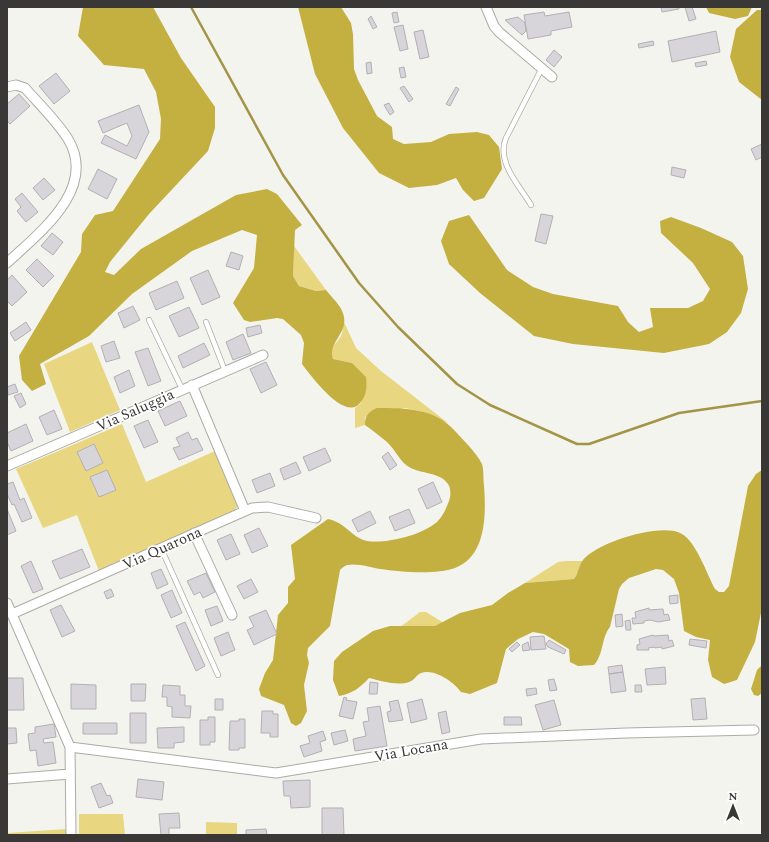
<svg xmlns="http://www.w3.org/2000/svg" width="769" height="842" viewBox="0 0 769 842" font-family="Spectral,serif">
<style>
.green{fill:#e8d680}
.forest{fill:#c4af41}
.lines{fill:none;stroke-linecap:round;stroke-linejoin:round}
.stream{stroke:#a39447;stroke-width:2.5}
.building{fill:#d7d5da;stroke:#b2b0b5}
.service-casing{stroke:#acaba6;stroke-width:6}
.minor-casing{stroke:#acaba6;stroke-width:11}
.service{stroke:#fff;stroke-width:4.5}
.minor{stroke:#fff;stroke-width:9}
.labels{text-anchor:middle;stroke-width:3.5;stroke-linejoin:round;paint-order:stroke}
.street-label{font-size:15px;fill:#393836;stroke:#fff}
</style>
<rect width="100%" height="100%" fill="#f4f4ee"/>
<path class="green" d="M294,246L326,290L316,291L299,286L293,276Z
M344,322L356,348L381,371L448,423L424,412L405,408L365,417V425L355,428V408L361,403L352,363L333,359C328,345 335,347 341,336C343,332 343,326 344,322Z
M92,342L120,410L70,432L44,364Z
M122,424L146,482L215,451L238,503L235,512L99,571L77,515L43,528L16,469Z
M566,561H583L574,579L525,583L558,562Z
M420,612H426L444,623L435,626L399,628Z
M79,814H123L125,835H79Z
M206,822L237,823V835H206Z
M67,829V835H7V833Z"/>
<path class="forest" d="M83,7H153L181,58L215,107V128L208,151L149,214L110,262L105,272L114,275L141,249L236,195L267,189L277,194L302,225L295,230L293,276L299,286L316,291L326,290C330,295 336,301 340,307C355,332 326,340 333,359L352,363L366,377C367,387 367,395 360,403C345,422 311,376 302,364L304,343L301,335L283,319L277,318L250,322L244,320L233,303L254,268L257,235L242,230L192,251L132,294L89,336L40,364L46,384L32,391L22,380L19,356L81,252L82,234L95,215L113,211L160,139L161,119L156,92L144,69L104,65L78,36Z
M298,7H341L351,23L353,34L354,69L358,80L377,116L392,127L393,139L404,144L431,142L449,134L477,132L489,135L499,147L502,169L484,198L474,201L463,190L456,178L437,185L409,188L379,173L343,128L315,74Z
M706,7H752L748,16L735,19L709,13Z
M757,10H762V100L739,82L730,57L736,29Z
M469,215L507,270L533,287L553,294L618,306L628,322L639,332L653,327L650,308H688L703,301L710,289L693,263L661,233L660,221L671,217L701,228L732,242L743,256L748,289L741,313L727,332L709,344L664,353L573,344L534,336L480,293L449,264L441,241L449,221Z
M377,408C405,408 435,408 455,431C464,441 476,452 482,464C484,470 483,479 484,485C486,513 487,556 455,568C436,575 401,572 380,569C370,567 358,563 347,565C344,566 342,568 340,570L330,626L308,648L307,655L309,663L304,685L307,711L301,723L296,726L291,723L284,705L261,696L259,689L265,673L273,660L278,615L288,603V587L295,579L291,545L328,519C345,522 352,538 367,541C387,544 422,535 437,522C443,516 446,509 449,501C451,496 451,488 448,484C440,472 421,474 409,467C400,462 395,449 387,442C380,436 373,431 365,425C365,416 368,412 377,408Z
M762,470V608L755,642L737,680L724,684L712,677L708,660L710,640L696,637L684,631L679,593L674,579L663,570L656,569L629,578L622,584L619,589L610,627C601,638 604,654 594,665L578,666L570,662L569,649L544,634L533,632L518,639L506,649L497,683L470,694L461,692C454,682 434,668 421,673C417,674 414,681 409,682C397,686 381,681 369,678C361,687 352,694 339,696L333,680L334,661L342,652L373,631L390,626H435L460,613L492,605L508,593L525,583L574,579C578,574 579,565 583,560C598,542 662,522 682,534C696,542 707,574 715,589L719,592H724L729,586L748,486L756,474Z
M762,665V693L758,696L754,695L751,689L757,670Z"/>
<g class="lines">
<path class="stream" d="M191,7L283,175L359,283L398,327L457,384L490,405L577,444H589L679,413L762,401"/>
</g>
<path class="building" d="M661,7H679V9L662,12Z
M685,7H692L696,19L689,21Z
M397,12L399,22L394,23L392,13Z
M544,12L545,16L569,12L572,27L551,31V35L528,39L524,15Z
M371,16L377,27L373,29L368,19Z
M518,17L525,23L526,31L522,35L505,20Z
M403,25L408,49L400,51L394,27Z
M423,30L429,57L420,59L414,32Z
M716,31L720,52L672,62L668,41Z
M653,41L654,45L639,48L638,44Z
M554,50L562,57L554,67L546,60Z
M706,61L707,65L696,67L695,63Z
M371,62L372,73L367,74L366,63Z
M404,67L406,77L401,78L399,68Z
M56,73L70,91L54,104L39,86Z
M404,86L413,99L409,102L400,88Z
M456,87L459,89L450,106L446,104Z
M19,94L30,106L10,124L7,121V104Z
M389,103L394,112L390,115L384,105Z
M139,105L149,132L136,159L101,143L105,135L127,146L132,136L127,123L103,133L98,121Z
M762,144V157L756,160L751,149Z
M672,167L686,170L684,178L671,175Z
M98,169L117,179L107,199L88,189Z
M44,178L55,190L43,200L33,188Z
M22,193L38,212L26,222L17,211L21,207L15,199Z
M541,214L553,216L546,244L535,241Z
M52,233L63,242L53,255L41,246Z
M231,252L243,256L239,270L226,266Z
M37,259L54,276L43,287L26,270Z
M208,270L220,297L202,305L190,278Z
M12,275L27,292L12,306L7,301V280Z
M177,281L184,298L156,310L149,293Z
M133,306L140,320L124,328L118,313Z
M189,307L199,328L179,337L169,316Z
M26,322L31,330L15,341L10,333Z
M260,325L262,333L248,337L246,328Z
M243,334L251,353L233,360L226,342Z
M114,341L120,358L106,362L101,346Z
M204,343L210,355L183,368L178,356Z
M148,348L161,381L148,386L135,352Z
M266,362L277,385L261,393L250,369Z
M129,370L135,386L120,393L114,377Z
M15,384L18,392L8,395L7,387Z
M21,393L26,404L20,408L14,396Z
M180,401L187,416L165,426L158,411Z
M54,410L62,429L47,435L39,417Z
M148,420L158,442L144,448L134,426Z
M26,424L33,441L11,451L7,442V433Z
M188,432L192,440L197,438L203,450L179,460L173,448L180,446L176,438Z
M94,444L103,463L86,471L77,452Z
M325,448L331,461L309,471L303,457Z
M388,452L397,465L390,470L382,457Z
M296,462L301,473L284,480L280,469Z
M107,470L116,490L99,497L90,477Z
M270,473L275,486L257,493L252,480Z
M13,482L20,500L24,498L32,518L22,522L14,504L12,505L7,494V484Z
M433,482L442,502L427,509L418,489Z
M7,509L16,531L7,535Z
M409,509L415,523L395,531L389,517Z
M370,511L376,523L358,532L352,520Z
M259,528L268,546L252,553L244,535Z
M231,534L240,554L226,560L217,540Z
M82,549L90,567L60,579L52,561Z
M31,561L43,589L33,593L21,566Z
M161,569L168,584L157,589L151,573Z
M206,573L215,592L203,598L200,592L194,595L187,581Z
M251,579L258,592L244,599L237,586Z
M111,589L114,596L107,599L104,592Z
M172,590L182,613L171,618L161,595Z
M678,595V603L670,604L669,596Z
M61,605L75,631L62,637L50,610Z
M217,606L223,621L211,626L205,610Z
M649,608V610L663,609L664,615L668,614L670,620L658,622L650,620L644,621V623L633,624L632,618H636L635,612Z
M266,610L277,634L254,645L247,630L254,627L249,617Z
M622,614L623,626L616,627L615,615Z
M630,620L631,630H626L625,621Z
M185,622L205,666L196,671L176,626Z
M228,632L235,650L221,656L214,638Z
M653,635L654,636L668,635L669,641L672,640L674,646L662,649V647L655,648V647L648,648L649,650H637V645L640,644L639,639Z
M544,636L546,649L531,650L530,637Z
M690,639L707,641L706,648L689,645Z
M549,640L566,650L564,654L548,647L546,644Z
M517,642L520,645L512,652L509,649Z
M528,642L530,650L523,651L522,645Z
M622,665L623,672L609,674L608,667Z
M665,667L666,684L647,685L645,669Z
M623,672L626,691L611,693L609,674Z
M7,678H23L24,710H7Z
M554,679L557,690L550,691L548,680Z
M370,682L378,683L377,694H369Z
M71,684L96,685V709H71Z
M131,684H146L145,701H131Z
M163,685L180,686V695H185V706H191L190,718L172,717V707L167,706V697H162Z
M635,685H641L642,692H635Z
M536,688L537,694L527,696L526,689Z
M344,697L347,698L346,700L357,702L353,719L339,716Z
M705,698L707,719L693,720L691,699Z
M215,699H223V710H215Z
M422,699L427,719L411,723L407,703Z
M398,700L403,720L389,722L387,712L391,711L389,702Z
M554,700L561,725L543,730L535,705Z
M380,706L387,746L355,751L353,739L366,736L363,722L369,721L367,708Z
M262,711H273V714H278V737H270V733H261Z
M446,711L450,732L442,734L438,713Z
M130,713H146V743H130Z
M208,717H215V742H210V745H200V720H208Z
M504,717H521L522,725H504Z
M239,719H245V748H239V750H229L230,721H239Z
M83,723H117V734H83Z
M54,724L56,737L43,739L44,743L53,742L56,763L38,766L36,750L30,751L28,734L35,733V727Z
M184,727V742L174,743V748H158L157,728Z
M7,728H16L17,743L7,744Z
M345,730L348,741L334,745L331,733Z
M323,731L326,740L320,742L322,751L304,757L300,746L310,743L308,736Z
M138,779L164,782L162,800L136,797Z
M310,780V807L291,808L290,796H284L283,781Z
M101,783L107,796L110,795L113,803L99,808L91,787Z
M322,808H343L344,835H322Z
M179,813L180,828H169V835H161L159,814Z
M266,829L267,835H246V830Z"/>
<g class="lines">
<defs>
<path id="service" d="M531,205C519,185 496,162 506,138L542,68
M149,320L182,389
M206,322L225,371
M161,548L218,675"/>
<path id="minor" d="M486,7L494,26L499,32L552,77
M7,87L16,85L25,88C39,104 57,121 68,139C98,189 39,233 7,263
M192,385L245,511
M7,466L263,355
M194,533L232,615
M7,603L70,747L71,835
M12,614L252,508L268,507L316,518
M70,747L276,773L481,739L626,733L754,730
M7,779L70,774"/>
</defs>
<use href="#service" class="service-casing"/>
<use href="#minor" class="minor-casing"/>
<use href="#service" class="service"/>
<use href="#minor" class="minor"/>
</g>
<g class="labels">
<g class="street-label">
<text transform="translate(135 410) rotate(-24)" y="5">Via Saluggia</text>
<text transform="translate(162 548) rotate(-24)" y="5">Via Quarona</text>
<text transform="translate(411 750) rotate(-10)" y="5">Via Locana</text>
</g>
</g>
<rect width="769" height="842" fill="none" stroke="#393836" stroke-width="16"/>
<g transform="translate(733 806)" stroke="#ffffff" stroke-width="3" paint-order="stroke">
<path d="M0-3L7 15L0 10L-7 15Z" fill="#393836"/>
<text y="-6" font-size="11" font-weight="bold" text-anchor="middle" fill="#393836">N</text>
</g>
</svg>
